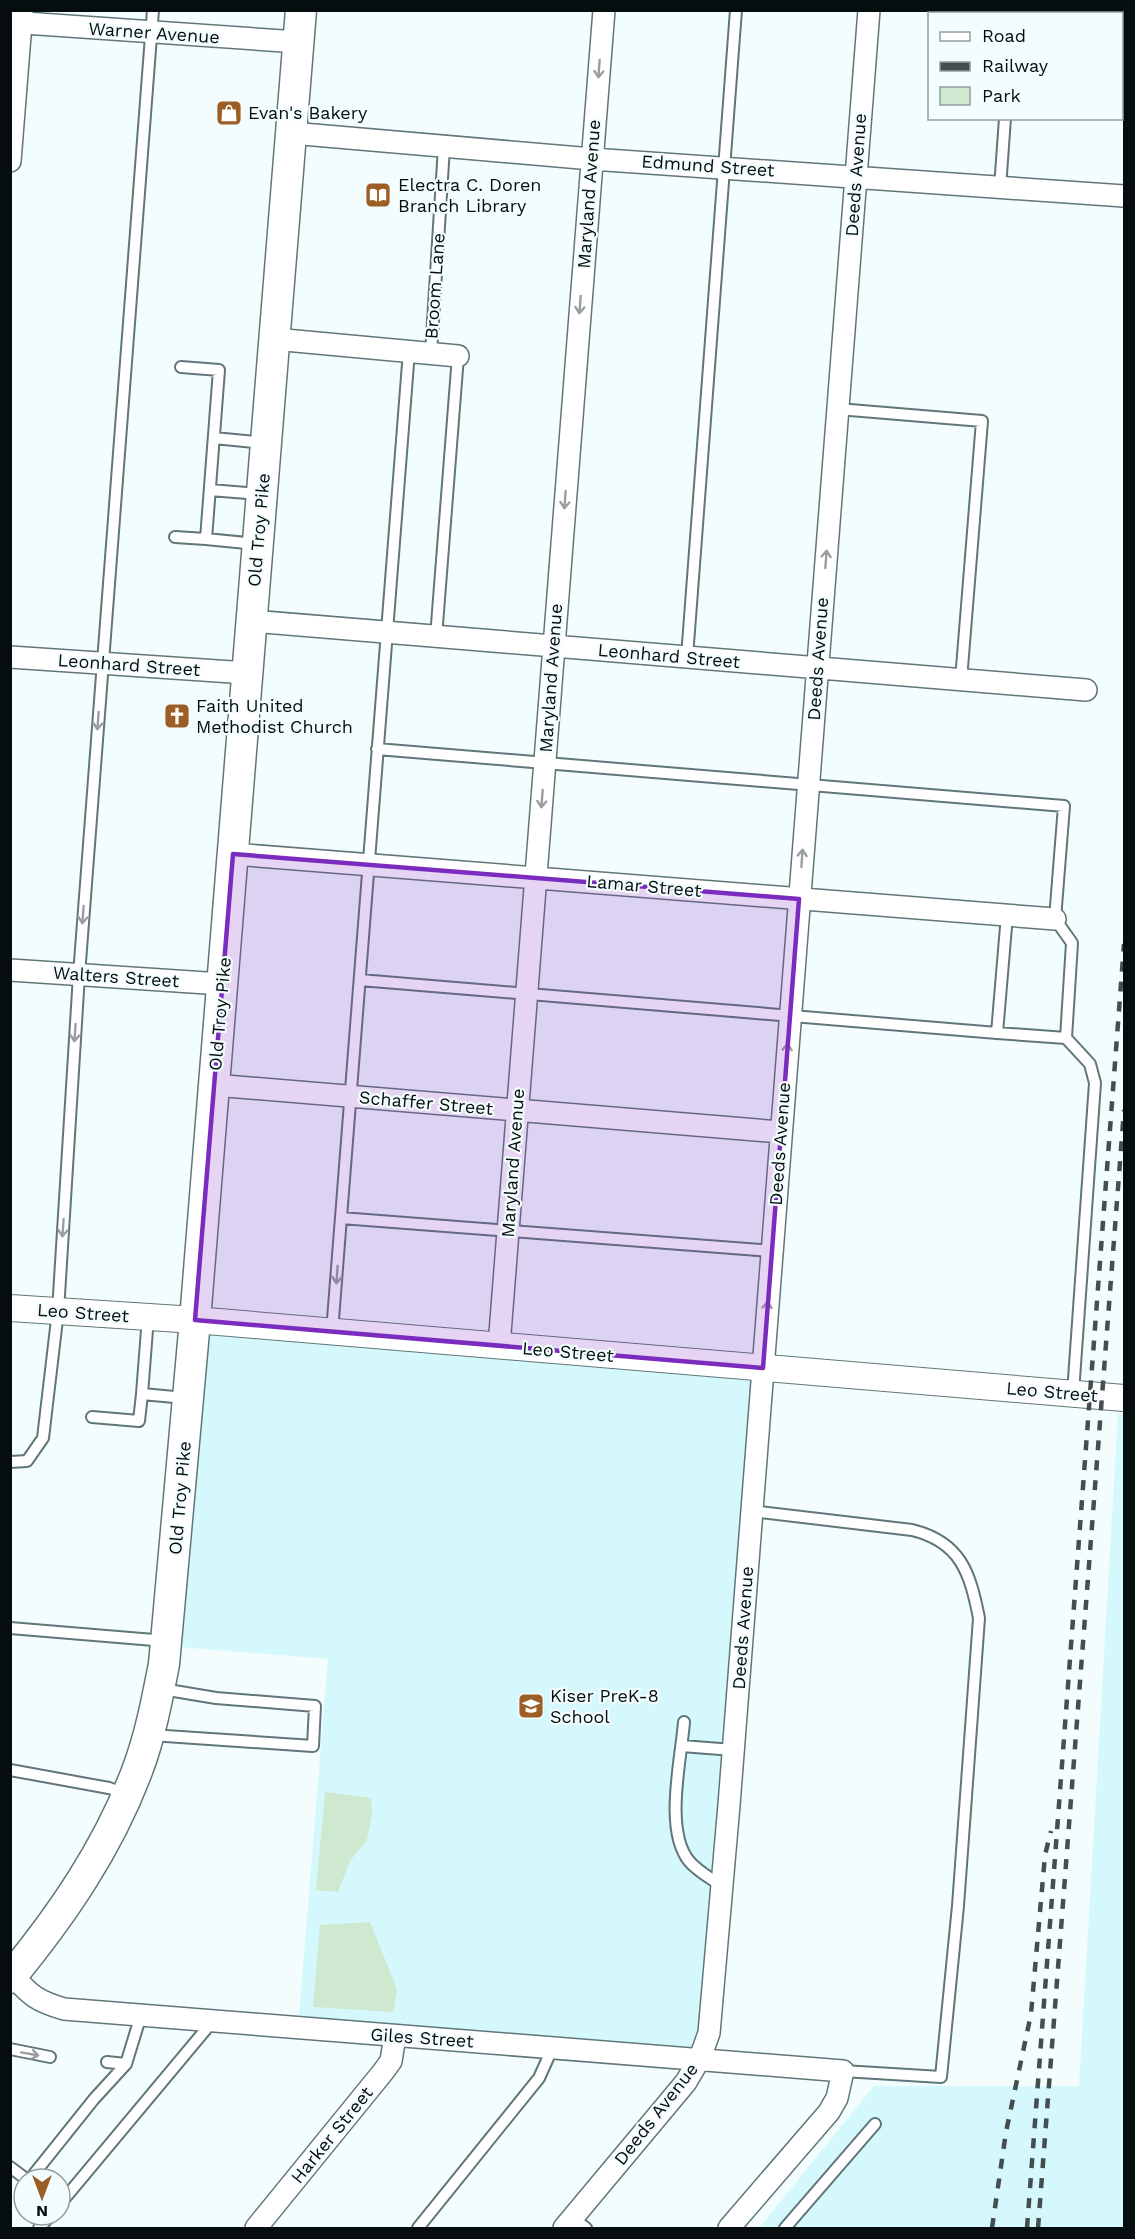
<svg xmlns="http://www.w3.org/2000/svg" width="1135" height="2239" viewBox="0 0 1135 2239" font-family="'Work Sans',sans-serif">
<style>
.built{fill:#d5f8fc}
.green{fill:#cfe9d0}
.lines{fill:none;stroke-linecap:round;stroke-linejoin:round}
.service-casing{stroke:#607679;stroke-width:14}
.minor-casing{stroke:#607679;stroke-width:24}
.tertiary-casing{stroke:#607679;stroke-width:28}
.secondary-casing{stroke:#607679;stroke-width:33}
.service{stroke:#fff;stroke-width:10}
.minor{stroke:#fff;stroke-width:21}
.tertiary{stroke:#fff;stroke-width:26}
.secondary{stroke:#fff;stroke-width:30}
.rail{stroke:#454e4f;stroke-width:4.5;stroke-dasharray:10 10;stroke-linecap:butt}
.oneway{stroke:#9b9e9f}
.marked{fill:#7b2cbf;fill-opacity:0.2;stroke:#7b2cbf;stroke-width:4.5;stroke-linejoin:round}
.labels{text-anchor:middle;stroke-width:4.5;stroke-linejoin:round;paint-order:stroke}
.street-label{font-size:18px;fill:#050d0e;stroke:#f3fdfe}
.poi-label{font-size:18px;fill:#050d0e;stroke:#f3fdfe;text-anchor:start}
</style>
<rect width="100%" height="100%" fill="#f3fdfe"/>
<path class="built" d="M195,1320L763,1368L700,2058L298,2028L328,1659L166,1646Z
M1118,1414H1124V2228H759L874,2086H1079Z"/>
<path class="green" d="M325,1792L371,1798L372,1815L367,1840L350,1861L338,1892L316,1890Z
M370,1922L397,1989L393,2012L313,2007L320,1925Z"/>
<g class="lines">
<defs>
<path id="service" d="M1012,14V10
M1000,188L1005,118
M431,353L444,147
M838,409L982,421L961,680
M214,438L265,443
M210,490L259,494
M175,537L206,539L219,370L181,367
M206,539L257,544
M436,637L458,356
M687,657L736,10
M377,749L1064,806L1055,919L1072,943L1066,1038L1090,1064L1095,1083L1073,1393
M360,980L997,1033L1007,915
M997,1033L1066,1038
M341,1218L772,1251
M148,1317L142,1394L185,1398
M332,1332L409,351
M92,1417L139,1421L142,1394
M10,1462L27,1461L43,1438L58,1311L79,975L153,10
M752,1511L912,1530C961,1542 970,1573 979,1618L958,1906L941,2077L843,2071
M10,1628L166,1641
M684,1722C681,1760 664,1830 689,1861C697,1871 712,1879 722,1886
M151,1735L313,1746L315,1706L216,1698L162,1689
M682,1746L733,1750
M10,1770L109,1788L126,1794
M10,2049L50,2057
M107,2062L126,2064
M10,2167L26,2179
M30,2179L94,2099L126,2064L141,2015
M60,2204L212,2022
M573,2218L586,2228
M39,2228L51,2215
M418,2228L539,2078L553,2047
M785,2228L875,2124"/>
<path id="minor" d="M10,22L298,42
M291,133L592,159L1124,196
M10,161L22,11
M274,339L458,356
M252,621L1086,690
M10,657L247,673
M233,854L1055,919
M10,970L222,984
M214,1085L781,1132
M499,1346L604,10
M13,1976C31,1996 37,2001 64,2009L843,2071L837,2098L829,2112L729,2228
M256,2228L383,2072L391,2061L395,2036
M564,2228L686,2082L700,2058L709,2033L729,1805L869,10"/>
<path id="tertiary" d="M10,1308L195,1320L1124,1398"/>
<path id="secondary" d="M10,1978C62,1915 108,1848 137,1771C150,1737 157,1700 164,1664L195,1320L301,10"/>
</defs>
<use href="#service" class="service-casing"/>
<use href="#minor" class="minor-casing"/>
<use href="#tertiary" class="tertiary-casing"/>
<use href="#secondary" class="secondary-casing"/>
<use href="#service" class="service"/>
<use href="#minor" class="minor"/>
<use href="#tertiary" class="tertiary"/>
<use href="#secondary" class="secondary"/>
<path class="rail" d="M992,2228L1006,2132L1031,2014L1045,1855L1051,1831
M1027,2228L1124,944
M1038,2228L1124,1110"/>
</g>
<defs><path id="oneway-shaft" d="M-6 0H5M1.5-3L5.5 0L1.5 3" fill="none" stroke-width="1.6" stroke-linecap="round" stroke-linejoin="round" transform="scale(1.5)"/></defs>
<g class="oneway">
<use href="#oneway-shaft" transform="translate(599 69) rotate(94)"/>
<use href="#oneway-shaft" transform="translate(580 305) rotate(94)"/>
<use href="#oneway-shaft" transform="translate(565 500) rotate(94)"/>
<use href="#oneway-shaft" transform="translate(826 559) rotate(-86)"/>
<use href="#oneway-shaft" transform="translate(98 721) rotate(94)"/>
<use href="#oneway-shaft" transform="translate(542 799) rotate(94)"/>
<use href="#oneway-shaft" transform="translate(802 858) rotate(-86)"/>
<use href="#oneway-shaft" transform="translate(83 915) rotate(94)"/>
<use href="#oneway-shaft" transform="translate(75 1033) rotate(94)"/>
<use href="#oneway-shaft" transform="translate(787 1052) rotate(-86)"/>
<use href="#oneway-shaft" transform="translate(63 1228) rotate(94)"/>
<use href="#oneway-shaft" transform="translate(337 1275) rotate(94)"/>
<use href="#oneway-shaft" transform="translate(767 1310) rotate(-86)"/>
<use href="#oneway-shaft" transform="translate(30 2054) rotate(10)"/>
</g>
<path class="marked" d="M233,854L799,899L763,1368L195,1320Z"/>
<defs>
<symbol id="shop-square" viewBox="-11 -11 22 22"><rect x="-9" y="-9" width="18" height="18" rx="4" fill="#9d5e25" stroke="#f3fdfe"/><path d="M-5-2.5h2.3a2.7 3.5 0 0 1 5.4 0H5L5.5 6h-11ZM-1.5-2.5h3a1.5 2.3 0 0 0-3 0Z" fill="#fff"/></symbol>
<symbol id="library-square" viewBox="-11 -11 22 22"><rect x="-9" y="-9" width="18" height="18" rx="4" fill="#9d5e25" stroke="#f3fdfe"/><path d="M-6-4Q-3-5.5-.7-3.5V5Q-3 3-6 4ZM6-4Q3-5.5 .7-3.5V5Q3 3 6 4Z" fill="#fff"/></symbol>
<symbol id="church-square" viewBox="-11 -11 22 22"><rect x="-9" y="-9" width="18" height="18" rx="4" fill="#9d5e25" stroke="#f3fdfe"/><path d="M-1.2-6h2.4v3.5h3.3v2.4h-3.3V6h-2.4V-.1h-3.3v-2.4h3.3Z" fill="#fff"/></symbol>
<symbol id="school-square" viewBox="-11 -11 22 22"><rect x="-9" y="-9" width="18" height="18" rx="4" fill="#9d5e25" stroke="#f3fdfe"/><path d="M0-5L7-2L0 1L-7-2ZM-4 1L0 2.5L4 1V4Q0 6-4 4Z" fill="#fff"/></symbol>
</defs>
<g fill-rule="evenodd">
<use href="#shop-square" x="214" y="98" width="30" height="30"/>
<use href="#library-square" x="363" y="180" width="30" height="30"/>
<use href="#church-square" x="162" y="701" width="30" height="30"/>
<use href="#school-square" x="516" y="1691" width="30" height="30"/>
</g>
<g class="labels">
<g class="street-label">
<text transform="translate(154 33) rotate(4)" y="6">Warner Avenue</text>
<text transform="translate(708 166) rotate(4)" y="6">Edmund Street</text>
<text transform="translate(856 175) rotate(-86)" y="6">Deeds Avenue</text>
<text transform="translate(589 194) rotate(-86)" y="6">Maryland Avenue</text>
<text transform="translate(435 286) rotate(-86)" y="6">Broom Lane</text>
<text transform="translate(259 530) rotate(-85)" y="6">Old Troy Pike</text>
<text transform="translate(669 656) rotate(5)" y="6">Leonhard Street</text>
<text transform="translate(818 659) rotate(-86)" y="6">Deeds Avenue</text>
<text transform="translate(129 665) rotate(4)" y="6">Leonhard Street</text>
<text transform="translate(551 678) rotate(-86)" y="6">Maryland Avenue</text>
<text transform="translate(644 886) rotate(5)" y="6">Lamar Street</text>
<text transform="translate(116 977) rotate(4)" y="6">Walters Street</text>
<text transform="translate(220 1014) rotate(-85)" y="6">Old Troy Pike</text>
<text transform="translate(426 1103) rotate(5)" y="6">Schaffer Street</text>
<text transform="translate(780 1144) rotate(-86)" y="6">Deeds Avenue</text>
<text transform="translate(513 1163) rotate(-86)" y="6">Maryland Avenue</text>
<text transform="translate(83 1313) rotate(4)" y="6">Leo Street</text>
<text transform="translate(568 1352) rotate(5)" y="6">Leo Street</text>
<text transform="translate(1052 1392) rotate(5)" y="6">Leo Street</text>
<text transform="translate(180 1498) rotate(-85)" y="6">Old Troy Pike</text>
<text transform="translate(743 1628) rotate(-86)" y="6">Deeds Avenue</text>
<text transform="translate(422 2038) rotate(4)" y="6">Giles Street</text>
<text transform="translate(656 2114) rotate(-52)" y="6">Deeds Avenue</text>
<text transform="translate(332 2135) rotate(-51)" y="6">Harker Street</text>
</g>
<g class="poi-label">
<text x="248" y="119">Evan's Bakery</text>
<text x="398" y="191">Electra C. Doren<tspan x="398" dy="21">Branch Library</tspan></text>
<text x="196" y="712">Faith United<tspan x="196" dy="21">Methodist Church</tspan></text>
<text x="550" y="1702">Kiser PreK-8<tspan x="550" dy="21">School</tspan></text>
</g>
</g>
<rect width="1135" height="2239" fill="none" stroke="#050d0e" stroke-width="24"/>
<rect x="928" y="12" width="195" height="108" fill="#f3fdfe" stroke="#949d9e" stroke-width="1.5"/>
<rect x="940" y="32" width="30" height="9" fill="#ffffff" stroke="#949d9e" stroke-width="1.5"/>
<text x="982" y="42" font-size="18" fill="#050d0e">Road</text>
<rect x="940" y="62" width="30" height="9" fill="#454e4f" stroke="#949d9e" stroke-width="1.5"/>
<text x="982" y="72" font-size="18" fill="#050d0e">Railway</text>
<rect x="940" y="87" width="30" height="18" fill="#cfe9d0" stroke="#949d9e" stroke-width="1.5"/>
<text x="982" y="102" font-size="18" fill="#050d0e">Park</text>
<g transform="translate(42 2197) rotate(180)"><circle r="28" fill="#f3fdfe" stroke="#949d9e" stroke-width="1.5"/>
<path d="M0-4.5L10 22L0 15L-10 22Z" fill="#9d5e25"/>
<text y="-9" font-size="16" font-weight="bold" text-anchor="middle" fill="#050d0e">N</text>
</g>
</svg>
